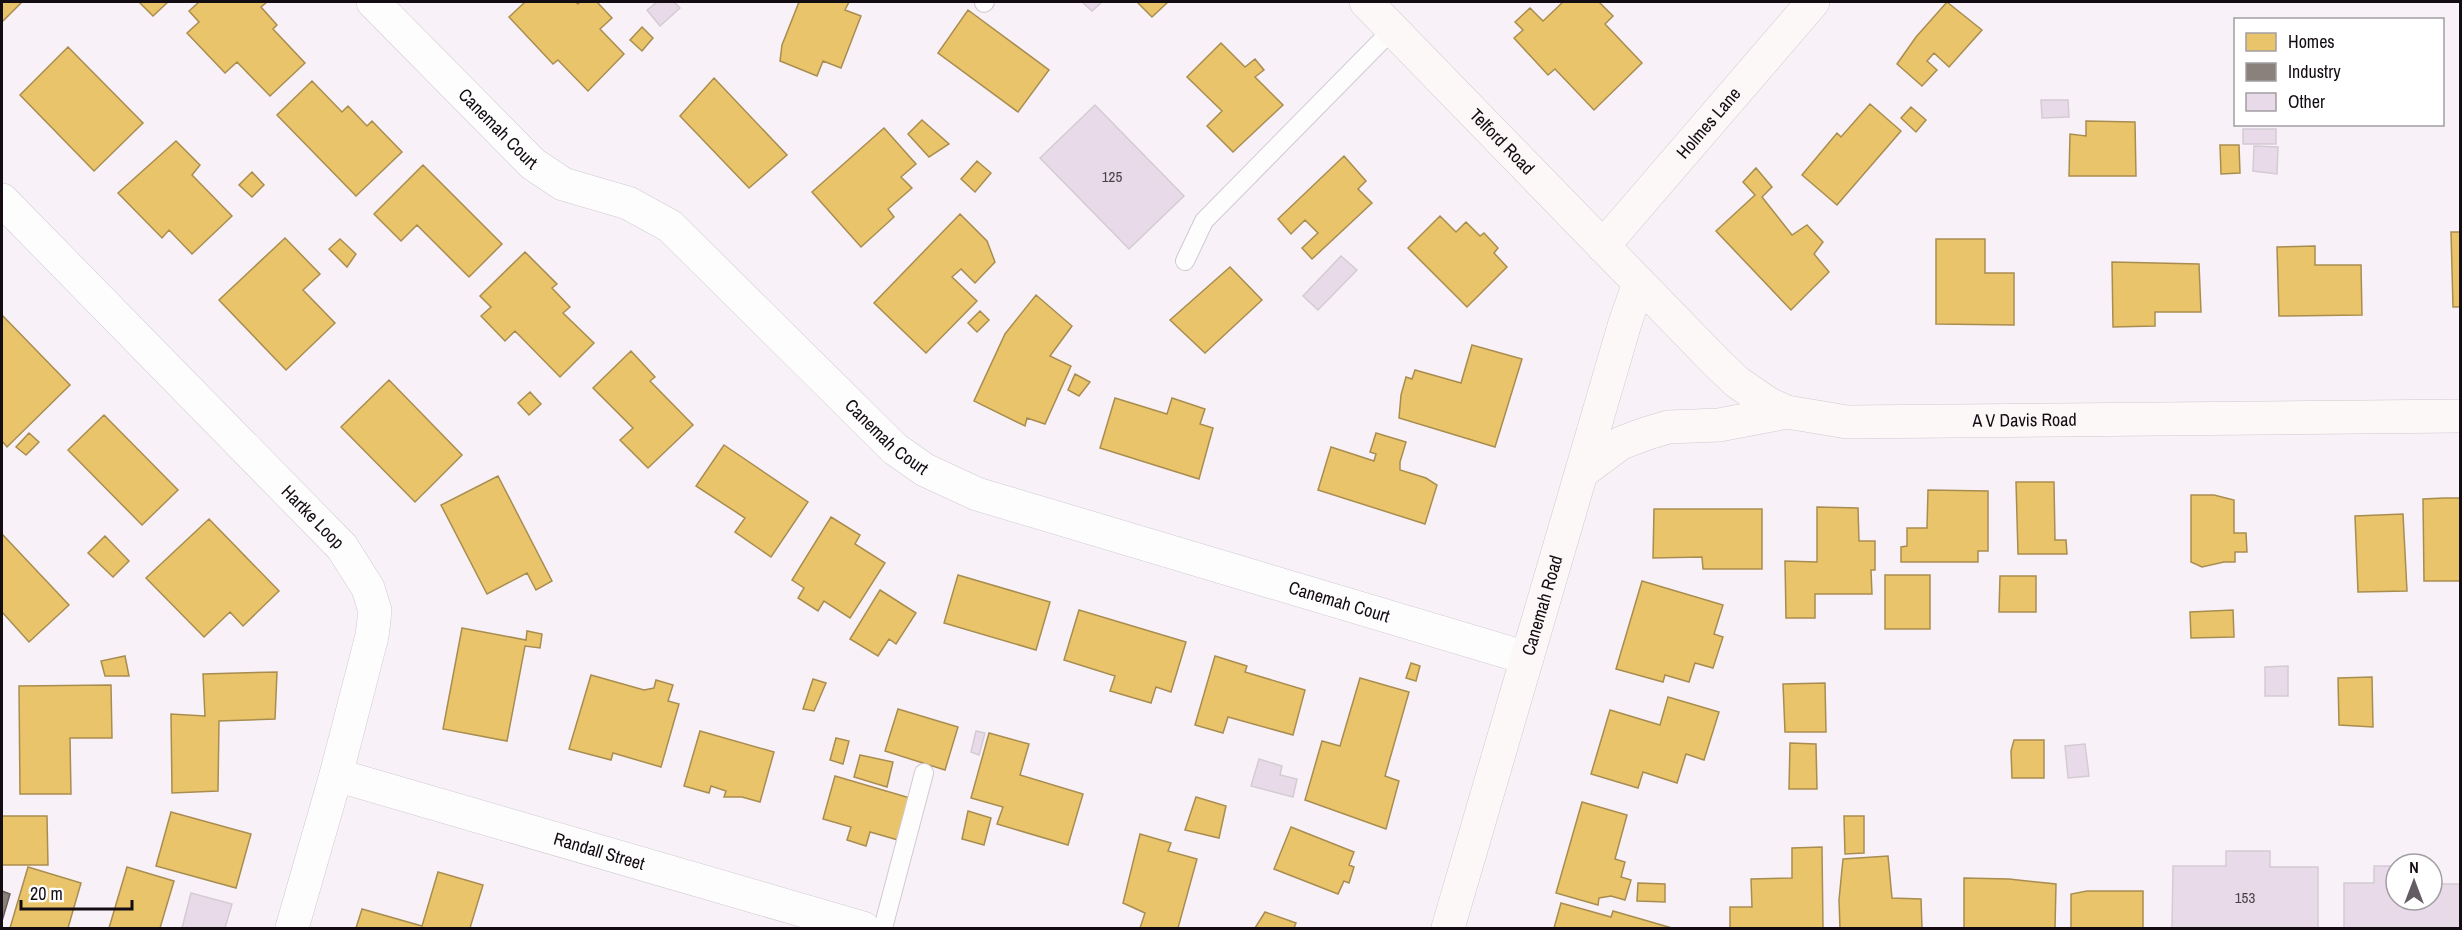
<svg xmlns="http://www.w3.org/2000/svg" width="2462" height="930" viewBox="0 0 2462 930" font-family="'Archivo Narrow',sans-serif">
<style>
.homes{fill:#e9c46a;stroke:#a98d50;stroke-width:1.5}
.industry{fill:#8a817c;stroke:#675e5c;stroke-width:1.5}
.building{fill:#e9dae9;stroke:#d3ccd3;stroke-width:1.5}
.lines{fill:none;stroke-linecap:round;stroke-linejoin:round}
.lane-casing{stroke:#d1c9d0;stroke-width:20}
.street-casing{stroke:#d1c9d0;stroke-width:34}
.secondary-casing{stroke:#d1c9d0;stroke-width:34}
.lane{stroke:#fefdfe;stroke-width:18}
.street{stroke:#fefdfe;stroke-width:33}
.secondary{stroke:#fbf8f7;stroke-width:33}
.labels{text-anchor:middle;stroke-width:6;stroke-linejoin:round;paint-order:stroke}
.number-label{font-size:15px;fill:#494048}
.street-label{font-size:18px;fill:#140c13;stroke:#fff}
</style>
<rect width="100%" height="100%" fill="#f8f2f8"/>
<path class="homes" d="M2,2H22L2,22Z
M139,2H168L153,16Z
M199,2H267L261,7L277,25L273,29L305,63L270,96L237,62L225,73L187,33L199,22L189,11Z
M525,2H575L578,4L580,2H597L612,18L600,29L624,54L588,91L558,60L553,64L509,17Z
M799,2H849L845,10L861,16L841,68L823,61L817,76L780,61L782,45Z
M1137,2H1168L1152,17Z
M1563,2H1599L1613,16L1605,24L1642,63L1594,110L1555,69L1548,75L1514,38L1523,30L1515,22L1530,8L1543,21Z
M1947,2L1982,30L1949,67L1934,53L1927,61L1937,70L1922,86L1897,64L1916,37Z
M968,10L1049,70L1018,112L938,53Z
M642,27L653,38L642,51L630,40Z
M1221,43L1245,67L1255,59L1264,70L1255,77L1283,105L1233,152L1207,126L1222,111L1187,77Z
M68,47L143,123L94,171L20,95Z
M714,78L787,155L749,188L680,116Z
M312,81L342,112L348,106L367,126L372,121L402,152L356,196L277,115Z
M1870,104L1901,131L1837,205L1802,175L1837,133L1841,137Z
M1911,107L1926,120L1916,132L1901,118Z
M922,120L949,144L929,157L908,134Z
M2086,121L2135,122L2136,176H2069L2070,134L2086,136Z
M884,128L916,164L901,177L912,188L888,209L894,217L861,247L812,192Z
M176,141L200,165L192,175L232,216L192,254L169,230L162,238L118,193Z
M2220,145H2239L2240,173L2221,174Z
M1344,156L1366,181L1358,189L1372,203L1312,259L1302,248L1318,233L1305,220L1291,234L1278,219Z
M977,161L991,173L975,192L961,179Z
M423,165L502,244L469,277L417,225L401,241L374,214Z
M1756,168L1772,187L1762,197L1792,235L1807,225L1823,242L1814,254L1829,272L1791,310L1716,231L1755,195L1743,182Z
M252,172L264,185L252,197L239,185Z
M960,214L987,241L995,262L975,283L961,269L952,277L977,301L926,353L874,303Z
M1440,216L1456,232L1466,222L1480,236L1484,233L1498,248L1494,253L1507,267L1467,307L1408,248Z
M2451,232H2460V307H2453Z
M285,238L320,274L303,290L335,323L286,370L219,300Z
M340,239L356,254L347,267L329,249Z
M1936,239H1985V273H2014V325L1936,324Z
M2315,246V265H2361L2362,315L2279,316L2277,247Z
M525,252L557,284L552,288L570,307L563,313L594,343L560,377L515,331L505,341L481,316L491,307L480,296Z
M2112,262L2199,264L2201,312H2155V326L2113,327Z
M1230,267L1262,300L1205,353L1170,320Z
M1036,295L1072,326L1050,356L1071,366L1045,424L1027,418L1025,426L974,401L1005,334Z
M980,311L989,320L977,332L968,323Z
M2,315L70,385L7,447L2,441Z
M1472,345L1522,359L1495,447L1399,418L1401,395L1406,377L1412,379L1415,370L1461,383Z
M631,351L655,377L650,381L693,425L648,468L620,440L633,428L593,388Z
M1075,374L1090,382L1079,396L1068,390Z
M389,380L462,455L415,502L341,427Z
M530,392L541,404L529,415L518,403Z
M1115,398L1167,414L1172,398L1205,409L1200,424L1213,428L1199,479L1100,448Z
M104,415L178,490L142,525L68,450Z
M29,433L39,442L26,455L16,447Z
M1376,433L1406,442L1400,462V470L1426,478L1437,485L1425,524L1318,490L1331,447L1374,461L1376,454L1370,452Z
M724,445L808,502L771,557L735,532L745,518L696,486Z
M498,476L552,581L536,590L527,573L487,594L441,505Z
M2016,482H2054L2055,540H2066L2067,554H2018Z
M1928,490L1988,491V551H1978V562H1901V547L1907,546V528H1927Z
M2191,495H2214L2234,500V533H2246L2247,552H2235V562H2224L2202,567L2191,562Z
M2444,498H2460V581H2424L2423,499Z
M1817,507L1858,508L1859,541H1875V570H1871L1872,594H1815V618H1786L1785,561L1817,562Z
M1654,509H1762V569H1703L1702,557L1653,558Z
M2403,514L2407,591L2358,592L2355,516Z
M831,517L860,535L855,544L885,563L850,618L824,601L818,611L798,598L804,588L792,580Z
M209,519L279,591L243,626L230,612L204,637L146,578Z
M3,535L69,605L29,642L2,612V536Z
M105,536L129,561L113,577L88,553Z
M958,575L1050,602L1036,650L944,623Z
M1885,575H1930V629H1885Z
M2000,576H2036V612H1999Z
M1642,581L1723,605L1714,634L1723,637L1713,668L1695,663L1689,682L1665,675L1663,682L1616,669Z
M880,590L916,613L896,644L889,639L878,656L850,639Z
M1079,610L1186,642L1171,692L1156,687L1151,703L1110,691L1115,676L1064,660Z
M2233,610L2234,637L2191,638L2190,612Z
M462,628L526,640L527,631L542,634L540,648L525,646L507,741L443,729Z
M125,656L129,676H105L101,661Z
M1215,656L1247,666L1245,672L1305,690L1293,735L1228,717L1223,733L1195,725Z
M1411,663L1420,666L1416,681L1406,678Z
M277,672L275,719L219,721L218,791L172,793L171,714L205,716L203,674Z
M591,675L644,690L654,688L656,680L673,685L668,701L679,704L661,767L613,753L611,760L569,749Z
M2372,677L2373,727L2339,725L2338,678Z
M1360,678L1409,692L1385,776L1399,781L1386,829L1305,800L1322,741L1340,746Z
M813,679L826,683L814,711L803,709Z
M1825,683L1826,732H1785L1783,684Z
M111,685L112,738H70L71,794H20L19,686Z
M1668,697L1719,712L1704,760L1686,754L1677,783L1643,772L1638,788L1591,774L1610,710L1660,725Z
M898,709L958,727L945,770L885,751Z
M700,731L774,752L760,802L742,797H724L726,791L711,786L709,793L684,786Z
M989,733L1029,744L1020,775L1083,794L1068,845L997,824L1003,807L971,798Z
M836,738L849,741L843,764L830,760Z
M2014,740H2044V778H2012L2011,751Z
M1790,743L1816,744L1817,789H1789Z
M860,755L893,762L887,787L854,777Z
M835,776L910,798L898,840L870,832L866,846L847,840L851,827L823,819Z
M1196,797L1226,806L1219,838L1185,830Z
M1582,802L1627,815L1615,859L1625,862L1621,877L1631,880L1625,900L1611,896L1599,898L1598,905L1556,893Z
M968,811L991,818L984,845L962,839Z
M171,812L251,834L236,888L156,866Z
M2,816H47L48,865H2Z
M1844,816H1864V853L1845,854Z
M1291,827L1354,852L1349,865L1354,867L1349,883L1344,881L1338,894L1274,869Z
M1140,834L1171,843L1168,851L1197,859L1178,928H1140L1145,913L1123,903Z
M1822,847L1823,928H1730V907H1752L1751,879L1792,878V848Z
M1888,856L1892,898L1921,899L1922,928H1840L1839,900L1843,859Z
M28,867L81,883L68,928H10Z
M127,867L174,881L160,928H109Z
M438,872L483,885L470,928H356L362,909L422,926Z
M1964,878L2009,879L2056,884L2055,928H1964Z
M1638,883L1665,884V902L1637,901Z
M2087,891H2143V928H2071V894Z
M1561,903L1611,917L1613,911L1672,928H1554Z
M1265,912L1296,923L1294,928H1255Z"/>
<path class="industry" d="M2,891L10,894L2,921Z"/>
<path class="building" d="M657,2H674L680,8L660,26L647,10Z
M1082,2H1102L1092,11Z
M2041,100H2068L2069,117L2042,118Z
M1095,105L1184,196L1129,249L1040,158Z
M2243,129H2276V144H2243Z
M2254,146L2278,147L2277,174L2253,171Z
M1341,256L1357,270L1318,310L1303,296Z
M2288,666V696H2265V667Z
M976,731L985,733L979,755L971,752Z
M2085,744L2089,776L2068,778L2065,746Z
M1259,759L1282,766L1280,775L1297,779L1293,797L1251,786Z
M2226,851H2270V867H2318V928H2172L2173,866H2226Z
M2374,866H2396V900H2432V884H2460V928H2344V883H2374Z
M191,893L232,904L225,928H182Z"/>
<g class="lines">
<defs>
<path id="lane" d="M984,3L985,2
M1185,261L1204,221L1393,29
M883,928L924,773"/>
<g id="street">
<path id="s1" d="M373,2L533,164L563,184L628,203L670,226L895,449L925,470L977,494L1527,658"/>
<path id="s2" d="M2,200L342,547L368,588L375,611L372,636L336,775L292,928"/>
<path id="s3" d="M336,775L863,928"/>
</g>
<g id="secondary">
<path id="s4" d="M1366,2L1717,363L1737,382L1769,404L1787,412L1847,422L2460,416"/>
<path id="s5" d="M1603,246L1813,2"/>
<path d="M1582,472L1621,443L1645,434L1668,427L1719,425L1787,412"/>
<path id="s6" d="M1448,928L1625,323L1639,283"/>
</g>
</defs>
<use href="#lane" class="lane-casing"/>
<use href="#street" class="street-casing"/>
<use href="#secondary" class="secondary-casing"/>
<use href="#lane" class="lane"/>
<use href="#street" class="street"/>
<use href="#secondary" class="secondary"/>
</g>
<g class="labels">
<g class="number-label">
<text x="1112" y="182">125</text>
<text x="2245" y="903">153</text>
</g>
<g class="street-label">
<text dy="6" stroke="none"><textPath href="#s5" startOffset="162">Holmes Lane</textPath></text>
<text dy="6" stroke="none"><textPath href="#s1" startOffset="178">Canemah Court</textPath></text>
<text dy="6" stroke="none"><textPath href="#s4" startOffset="195">Telford Road</textPath></text>
<text dy="6" stroke="none"><textPath href="#s4" startOffset="828">A V Davis Road</textPath></text>
<text dy="6" stroke="none"><textPath href="#s1" startOffset="682">Canemah Court</textPath></text>
<text dy="6" stroke="none"><textPath href="#s2" startOffset="444">Hartke Loop</textPath></text>
<text dy="6" stroke="none"><textPath href="#s1" startOffset="1168">Canemah Court</textPath></text>
<text dy="6" stroke="none"><textPath href="#s6" startOffset="336">Canemah Road</textPath></text>
<text dy="6" stroke="none"><textPath href="#s3" startOffset="274">Randall Street</textPath></text>
</g>
</g>
<rect width="2462" height="930" fill="none" stroke="#140c13" stroke-width="6"/>
<rect x="2234" y="18" width="210" height="108" fill="#ffffff" stroke="#a19ea1" stroke-width="1.5"/>
<rect x="2246" y="33" width="30" height="18" fill="#e9c46a" stroke="#a19ea1" stroke-width="1.5"/>
<text x="2288" y="48" font-size="18" fill="#140c13">Homes</text>
<rect x="2246" y="63" width="30" height="18" fill="#8a817c" stroke="#a19ea1" stroke-width="1.5"/>
<text x="2288" y="78" font-size="18" fill="#140c13">Industry</text>
<rect x="2246" y="93" width="30" height="18" fill="#e9dae9" stroke="#a19ea1" stroke-width="1.5"/>
<text x="2288" y="108" font-size="18" fill="#140c13">Other</text>
<g transform="translate(2414 882)"><circle r="28" fill="#ffffff" stroke="#a19ea1" stroke-width="1.5"/>
<path d="M0-4.5L10 22L0 15L-10 22Z" fill="#645c63"/>
<text y="-9" font-size="16" font-weight="bold" text-anchor="middle" fill="#140c13">N</text>
</g>
<path d="M21 900v9h111v-9" fill="none" stroke="#140c13" stroke-width="3"/>
<text x="30" y="900" font-size="18" fill="#140c13" stroke="#ffffff" stroke-width="4.5" paint-order="stroke">20 m</text>
</svg>
